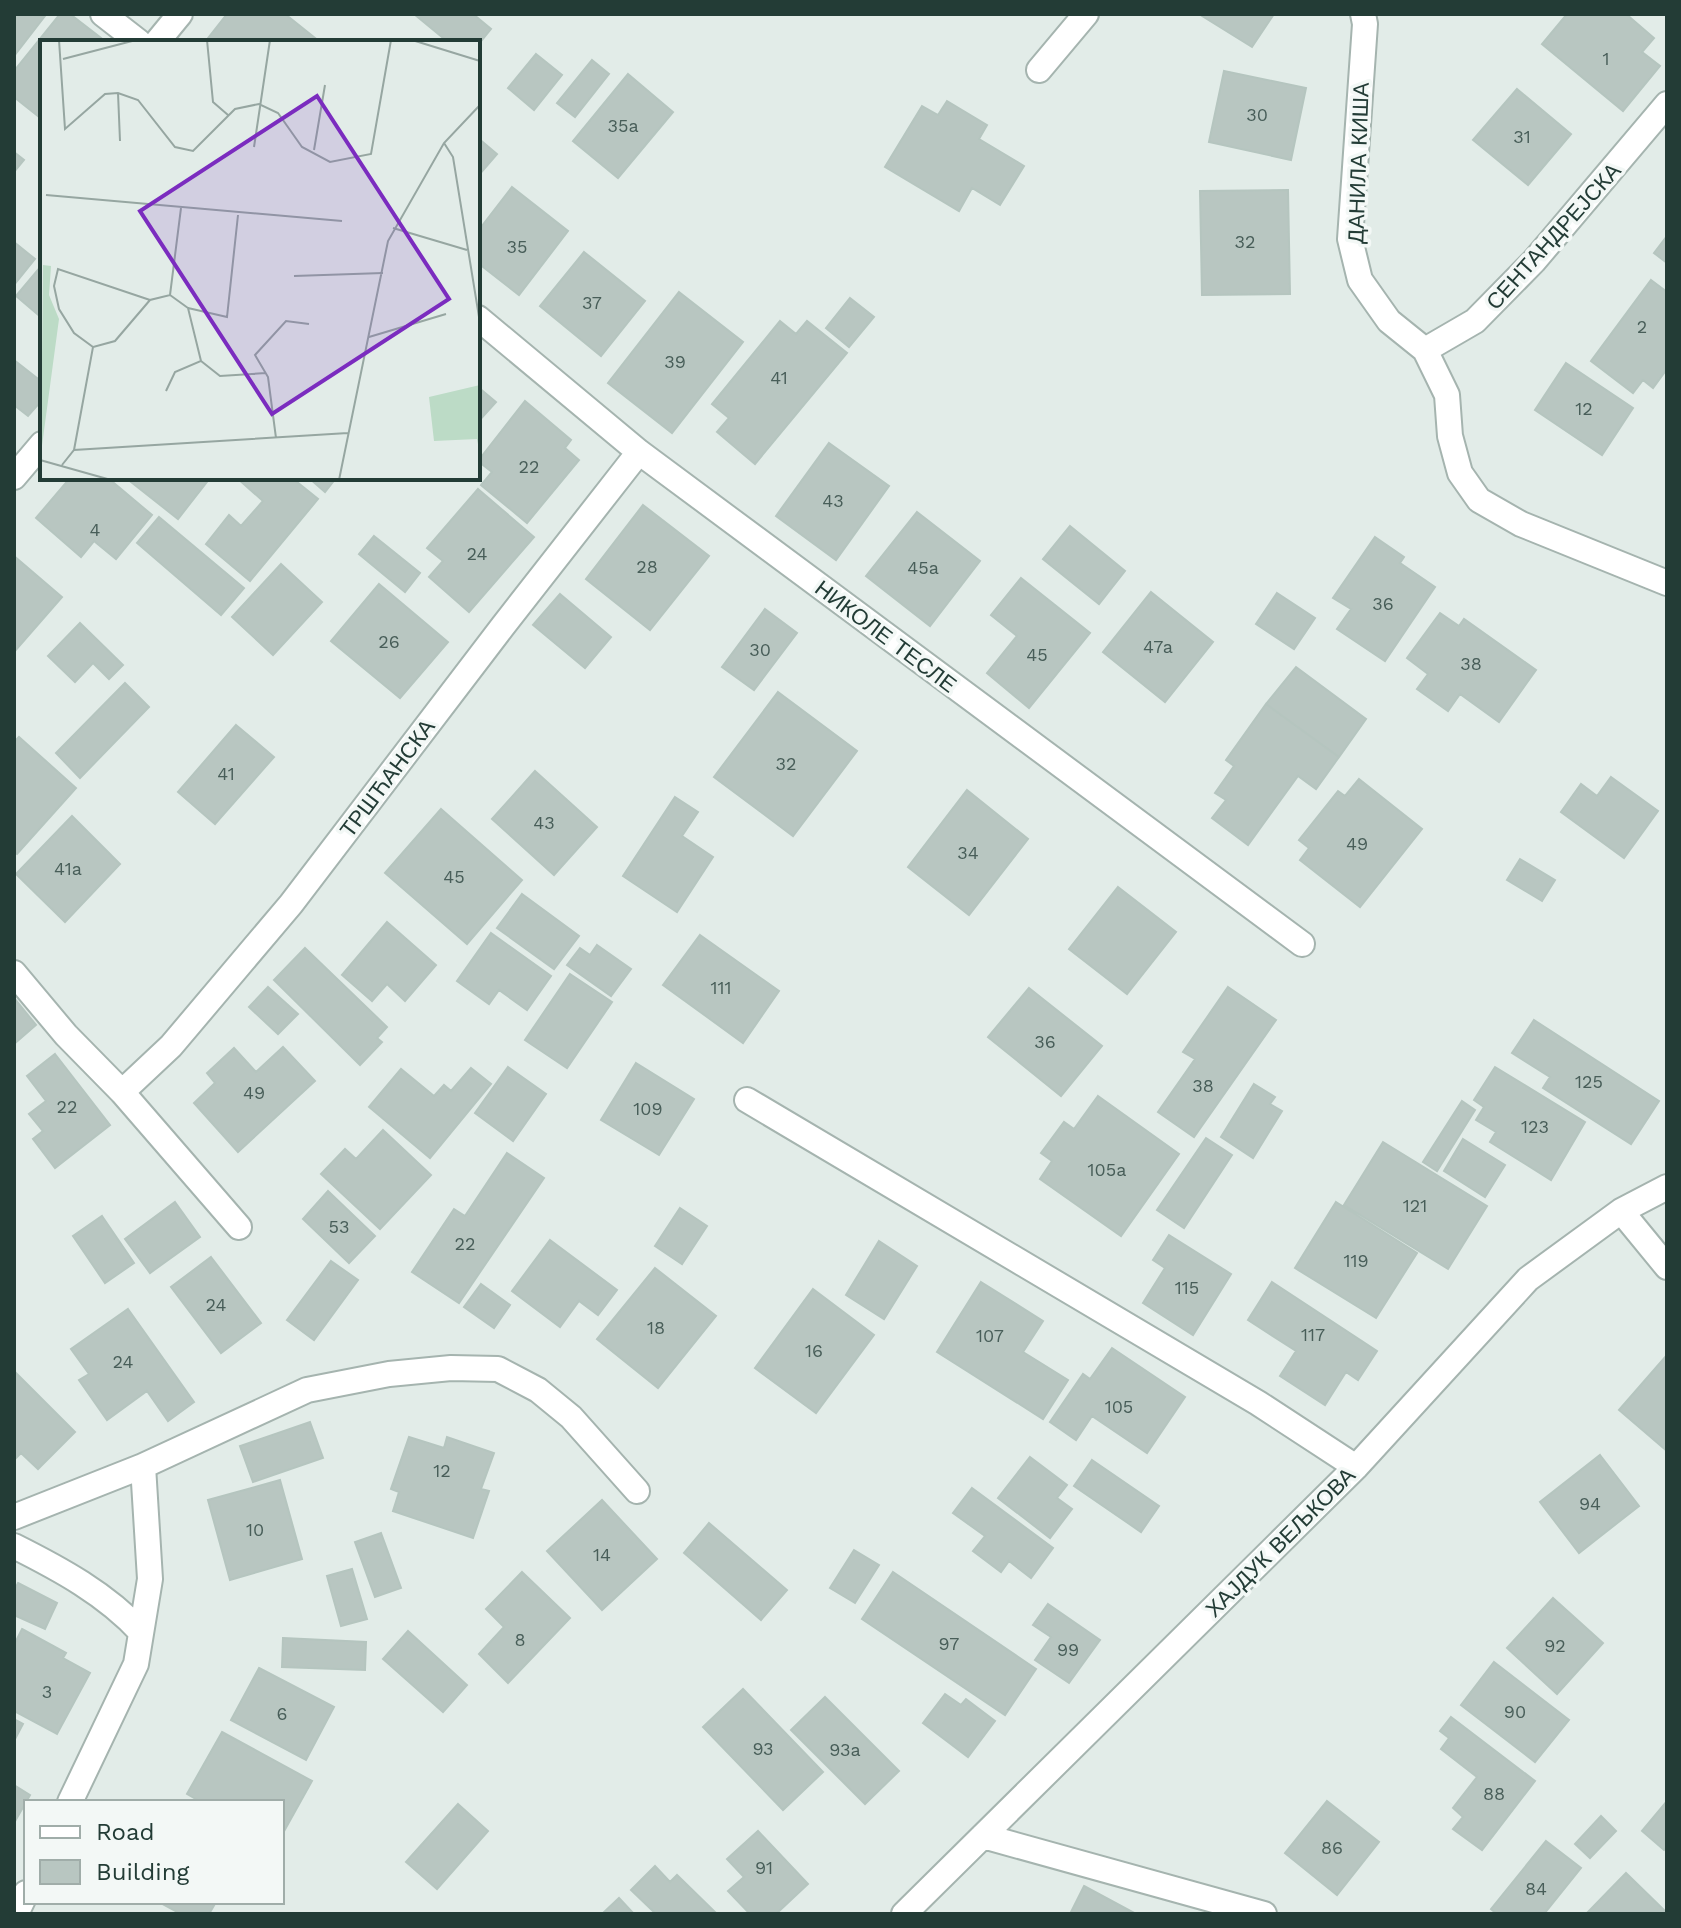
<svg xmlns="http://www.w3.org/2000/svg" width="1681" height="1928" viewBox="0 0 1681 1928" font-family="'Work Sans',sans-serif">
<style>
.building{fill:#b8c6c1;stroke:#b5c5bf;stroke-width:2}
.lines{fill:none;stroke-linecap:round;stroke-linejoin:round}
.service-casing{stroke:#a5b4af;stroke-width:28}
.minor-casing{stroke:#a5b4af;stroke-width:28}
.service{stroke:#fff;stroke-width:24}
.minor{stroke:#fff;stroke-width:24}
.labels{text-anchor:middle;stroke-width:7;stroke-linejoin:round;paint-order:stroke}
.number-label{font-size:18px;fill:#485e59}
.street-label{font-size:22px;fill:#233c36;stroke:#f3f8f6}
.inset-road{fill:none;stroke:#96a6a1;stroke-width:2}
.view{fill:#7b2cbf;fill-opacity:0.15;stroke:#7b2cbf;stroke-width:4}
.inset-edge{fill:none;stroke:#233c36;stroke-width:4}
</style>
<rect width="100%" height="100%" fill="#e2ece8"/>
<path class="building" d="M14,14L45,16L14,56Z
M60,14H70L101,38L98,42H42V111L38,116L14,97V71Z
M227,14H285L320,42H205Z
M414,14H473L491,29L478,45V42H448Z
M1199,14H1274L1252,47Z
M1567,14H1626L1654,38L1642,52L1660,66L1623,111L1542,44Z
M536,54L562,75L534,110L508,88Z
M592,60L609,74L575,117L557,103Z
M1224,71L1306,88L1291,160L1209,142Z
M628,74L673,112L618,178L573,141Z
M1517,89L1571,134L1528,185L1473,140Z
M947,101L987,125L979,139L1024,166L1000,205L972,188L959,211L885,167L922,106L938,115Z
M478,138L497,154L478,176Z
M14,152L24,160L14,172Z
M512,187L568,231L519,295L478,263V231Z
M1288,190L1290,294L1202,295L1200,191Z
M1667,236V263L1654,253Z
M14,242L35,259L14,285Z
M584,252L645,301L601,356L540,306Z
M42,265V318L16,296Z
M1651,280L1667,292V369L1653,388L1643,380L1633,393L1591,361Z
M679,292L743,342L672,433L608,383Z
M850,298L874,317L849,347L826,328Z
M780,321L796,334L807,321L847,353L755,464L717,432L729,418L712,404Z
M14,360L42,382V400L28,416L14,405Z
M1566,363L1633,408L1602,455L1535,410Z
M478,387L496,402L478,422Z
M525,401L571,440L565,448L579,460L527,523L481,485L492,472L478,461Z
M829,443L889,486L836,560L776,516Z
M70,478H108L152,515L116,559L94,541L81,557L36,518Z
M126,478H210L178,519Z
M237,478H292L318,499L250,581L206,544L229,515L241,526L263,501Z
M309,478H336L325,492Z
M478,489L534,537L469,612L429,577L443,561L427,548Z
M643,505L709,556L650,630L586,579Z
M917,512L980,561L930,626L866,576Z
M159,517L244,588L221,615L137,543Z
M1070,526L1125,571L1099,604L1043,559Z
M374,536L420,573L405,592L359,554Z
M1375,537L1404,557L1400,563L1435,587L1385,661L1337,629L1351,609L1333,598Z
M14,556L62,597L14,652Z
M281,564L322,602L273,655L232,617Z
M1021,578L1090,633L1029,708L987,673L1017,636L991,615Z
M379,584L448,642L400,698L331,641Z
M1151,592L1213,642L1165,702L1103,652Z
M1277,593L1315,618L1294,649L1256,624Z
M560,594L611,637L585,668L533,625Z
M765,609L797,633L754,690L722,667Z
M1440,613L1459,626L1464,619L1536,670L1499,722L1460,694L1448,711L1417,689L1428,674L1407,658Z
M80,623L123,665L109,679L93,663L75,682L48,656Z
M1296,667L1366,719L1339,757L1266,704Z
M125,683L149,707L80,778L56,753Z
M778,692L857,751L793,836L714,777Z
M1266,704L1339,757L1316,789L1298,776L1248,845L1212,818L1226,800L1215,793L1234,766L1226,760Z
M236,725L274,757L215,824L178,792Z
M19,737L76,788L17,854L14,852V742Z
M535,771L597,827L554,875L492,819Z
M1611,777L1658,811L1624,858L1561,812L1581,784L1597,796Z
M1359,779L1422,829L1360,907L1300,860L1309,848L1299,840L1338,791L1345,796Z
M967,790L1028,839L969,915L908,867Z
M675,797L698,812L682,836L713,857L677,912L623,876Z
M441,809L522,880L467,944L385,873Z
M72,816L120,864L65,922L16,874Z
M1520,859L1555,880L1542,901L1507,880Z
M1118,887L1176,932L1127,994L1069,949Z
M522,894L579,936L554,969L497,928Z
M387,922L436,965L405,1001L387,984L372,1001L342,975Z
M491,933L551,976L527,1010L499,990L489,1004L457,981Z
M700,935L779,991L743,1043L663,985Z
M597,945L631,969L611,996L567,965L580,948L590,955Z
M305,948L387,1027L377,1038L382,1042L360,1065L274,980Z
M570,974L612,1002L567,1068L525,1040Z
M268,987L298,1014L278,1034L249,1007Z
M1228,987L1276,1020L1194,1137L1158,1112L1195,1059L1183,1052Z
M1029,988L1102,1046L1061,1096L988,1037Z
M14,998L36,1025L14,1044Z
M1534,1020L1659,1101L1631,1144L1543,1088L1550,1077L1512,1053Z
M283,1047L315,1081L238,1152L194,1103L215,1083L207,1073L234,1048L256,1072Z
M55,1054L110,1125L55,1168L33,1139L43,1131L29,1114L46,1101L27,1076Z
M636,1063L694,1099L659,1155L601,1120Z
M508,1067L546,1094L513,1141L475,1113Z
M1495,1067L1585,1122L1551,1180L1490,1142L1496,1132L1476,1120L1484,1107L1474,1100Z
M471,1068L491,1084L430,1158L369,1107L401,1069L434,1096L444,1085L451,1091Z
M1254,1084L1275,1097L1270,1104L1282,1111L1253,1158L1221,1137Z
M1098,1096L1179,1154L1121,1236L1040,1179L1052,1161L1041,1153L1064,1122L1074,1129Z
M1462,1101L1475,1110L1437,1171L1423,1162Z
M383,1130L431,1175L380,1229L321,1174L345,1149L356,1159Z
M1206,1138L1232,1155L1184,1228L1157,1210Z
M1463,1139L1505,1165L1485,1197L1444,1171Z
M1383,1142L1487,1206L1448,1269L1344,1205Z
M507,1153L544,1178L459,1303L412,1272L454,1209L465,1216Z
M328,1191L375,1236L349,1263L303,1219Z
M175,1202L200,1237L150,1273L125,1239Z
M1336,1202L1417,1253L1376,1318L1295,1268Z
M680,1208L707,1226L682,1264L655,1246Z
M102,1216L134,1263L105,1283L73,1236Z
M1169,1235L1231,1274L1193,1335L1143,1303L1165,1268L1153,1260Z
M550,1240L617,1290L598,1315L579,1301L560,1327L512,1291Z
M879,1241L917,1266L884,1319L846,1295Z
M211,1257L261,1323L221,1353L171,1287Z
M331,1261L358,1280L314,1340L287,1320Z
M655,1268L716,1316L658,1388L597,1339Z
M981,1282L1043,1321L1023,1352L1068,1380L1043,1419L937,1352Z
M1272,1282L1377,1351L1358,1380L1346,1372L1325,1405L1280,1376L1296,1351L1248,1320Z
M481,1284L510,1305L494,1328L464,1307Z
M813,1289L874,1335L816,1413L755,1368Z
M128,1309L194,1402L168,1421L147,1391L107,1420L79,1380L89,1374L71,1349Z
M1112,1348L1185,1397L1147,1453L1092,1416L1076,1440L1050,1422L1083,1374L1090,1379Z
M1667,1355V1451L1619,1410Z
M14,1371L75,1432L38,1469L21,1453L14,1460Z
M310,1422L323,1458L253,1482L240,1446Z
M409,1437L444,1448L447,1437L494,1453L481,1489L489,1491L473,1538L393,1511L399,1492L391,1489Z
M1600,1455L1639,1506L1579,1553L1540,1502Z
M1030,1457L1067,1485L1057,1498L1072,1509L1050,1538L998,1498Z
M1092,1460L1159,1506L1141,1532L1074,1486Z
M280,1480L302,1559L230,1580L208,1500Z
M972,1488L1053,1548L1031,1578L1009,1561L1001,1572L973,1551L985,1536L953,1513Z
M602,1500L657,1559L602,1610L547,1551Z
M709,1523L787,1590L761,1620L684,1553Z
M381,1533L401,1588L375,1597L355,1542Z
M854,1550L879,1565L855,1603L830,1588Z
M352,1569L367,1619L341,1626L327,1576Z
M522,1572L570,1618L508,1683L479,1654L504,1627L486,1609Z
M893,1572L1036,1669L1005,1715L862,1619Z
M18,1583L57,1603L45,1629L14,1615V1591Z
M1553,1598L1603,1643L1557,1694L1507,1648Z
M1048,1604L1100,1640L1069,1683L1035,1660L1051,1637L1033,1625Z
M22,1629L66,1653L63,1658L90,1673L57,1734L14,1711V1645Z
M408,1631L467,1685L443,1712L383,1659Z
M283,1638L366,1642L365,1670L282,1667Z
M1494,1662L1569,1720L1535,1762L1461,1705Z
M259,1668L334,1707L306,1760L231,1720Z
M743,1689L823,1772L783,1810L703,1727Z
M945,1694L961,1705L966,1699L995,1721L968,1757L923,1723Z
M825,1697L899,1771L865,1804L791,1730Z
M1451,1717L1535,1781L1482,1850L1453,1829L1463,1817L1453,1808L1477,1777L1441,1749L1449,1738L1440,1731Z
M14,1719L23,1724L14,1741Z
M222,1732L312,1781L282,1835V1802H201L187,1794Z
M14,1785L30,1795L14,1823Z
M1327,1801L1379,1842L1337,1895L1285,1853Z
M1667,1801V1847L1664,1850L1642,1831Z
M458,1804L488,1831L437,1889L406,1862Z
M1601,1816L1616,1831L1590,1858L1575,1844Z
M758,1831L808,1884L776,1914H750L728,1891L744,1877L727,1859Z
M1546,1841L1581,1868L1544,1914H1497L1491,1909Z
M655,1866L670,1882L677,1875L717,1914H656L631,1890Z
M1626,1873L1667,1913V1914H1586Z
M1084,1886L1136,1914H1070Z
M619,1898L634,1914H602Z
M159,1902H216L209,1914H181Z"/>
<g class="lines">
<defs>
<path id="service" d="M157,42L180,14"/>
<path id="minor" d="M103,14L139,42
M1363,14L1365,24L1350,239L1360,280L1389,321L1425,350L1447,395L1450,436L1460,473L1479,500L1521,524L1667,583
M1039,70L1086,14
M478,318L639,452L1302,944
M1425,350L1475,321L1534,261L1667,104
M14,477L42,444
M14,973L66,1035L122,1092L171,1046L291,904L503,626L639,452
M122,1092L239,1227
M747,1100L1258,1403L1356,1467
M1621,1211L1667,1267
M14,1517L143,1466
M14,1546C60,1569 106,1594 141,1632
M70,1802L136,1664L150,1579L143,1466L307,1390L389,1374L451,1368L498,1369L538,1390L571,1417L637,1491
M983,1836L1264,1914
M16,1914L26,1893
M904,1914L1356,1467L1528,1279L1621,1211L1667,1187"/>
</defs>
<use href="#service" class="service-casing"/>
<use href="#minor" class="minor-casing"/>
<use href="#service" class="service"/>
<use href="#minor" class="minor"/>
</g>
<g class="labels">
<g class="number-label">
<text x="1606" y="65">1</text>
<text x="1257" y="121">30</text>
<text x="623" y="132">35a</text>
<text x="1522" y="143">31</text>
<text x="1245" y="248">32</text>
<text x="517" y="253">35</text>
<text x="592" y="309">37</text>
<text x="1642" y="333">2</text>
<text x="675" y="368">39</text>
<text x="779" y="384">41</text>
<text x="1584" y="415">12</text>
<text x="529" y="473">22</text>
<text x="833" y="507">43</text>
<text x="95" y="536">4</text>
<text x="477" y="560">24</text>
<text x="647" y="573">28</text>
<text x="923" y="574">45a</text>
<text x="1383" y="610">36</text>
<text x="389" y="648">26</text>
<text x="1158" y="653">47a</text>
<text x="760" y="656">30</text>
<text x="1037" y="661">45</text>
<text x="1471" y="670">38</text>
<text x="786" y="770">32</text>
<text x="226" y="780">41</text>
<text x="544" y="829">43</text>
<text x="1357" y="850">49</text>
<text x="968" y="859">34</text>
<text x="68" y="875">41a</text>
<text x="454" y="883">45</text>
<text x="721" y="994">111</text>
<text x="1045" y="1048">36</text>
<text x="1589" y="1088">125</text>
<text x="1203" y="1092">38</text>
<text x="254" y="1099">49</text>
<text x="67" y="1113">22</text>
<text x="648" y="1115">109</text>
<text x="1535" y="1133">123</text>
<text x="1107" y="1176">105a</text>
<text x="1415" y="1212">121</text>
<text x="339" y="1233">53</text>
<text x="465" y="1250">22</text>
<text x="1356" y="1267">119</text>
<text x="1187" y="1294">115</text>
<text x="216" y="1311">24</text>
<text x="656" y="1334">18</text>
<text x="1313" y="1341">117</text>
<text x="990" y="1342">107</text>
<text x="814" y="1357">16</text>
<text x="123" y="1368">24</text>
<text x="1119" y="1413">105</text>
<text x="442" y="1477">12</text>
<text x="1590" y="1510">94</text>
<text x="255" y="1536">10</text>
<text x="602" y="1561">14</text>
<text x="520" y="1646">8</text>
<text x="949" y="1650">97</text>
<text x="1555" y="1652">92</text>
<text x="1068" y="1656">99</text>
<text x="47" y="1698">3</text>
<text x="1515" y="1718">90</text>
<text x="282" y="1720">6</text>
<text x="763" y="1755">93</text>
<text x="845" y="1756">93a</text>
<text x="1494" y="1800">88</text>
<text x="1332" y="1854">86</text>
<text x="764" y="1874">91</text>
<text x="1536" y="1895">84</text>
</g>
<g class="street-label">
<text transform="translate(1358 163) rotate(-88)" y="8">ДАНИЛА КИША</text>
<text transform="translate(1553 236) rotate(-48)" y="8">СЕНТАНДРЕЈСКА</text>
<text transform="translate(886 636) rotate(37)" y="8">НИКОЛЕ ТЕСЛЕ</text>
<text transform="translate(387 778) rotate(-53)" y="8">ТРШЋАНСКА</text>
<text transform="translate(1280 1542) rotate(-45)" y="8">ХАЈДУК ВЕЉКОВА</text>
</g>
</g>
<g transform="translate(40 40)">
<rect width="440" height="440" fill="#e2ece8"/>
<path d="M3,225L11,226L9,255L19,279L1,413ZM440,345V415L437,399L394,401L389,357Z" fill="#bcdbc6"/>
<path class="inset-road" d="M19,0L25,89L65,54L78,53L98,60L135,107L153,111L195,69L219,64L238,73L262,107L290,122L331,114L351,0M167,0L173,62L188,75M372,0L440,21M23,19L96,0M78,53L80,101M404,103L413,117L440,283M214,107L230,0M274,110L285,45M6,155L302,181M353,188L427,210M254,236L343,233M130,255L141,168M148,268L187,277L198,175M329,297L406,274M53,307L34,293L19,269L14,246L18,229L110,260M161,321L180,336L226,333M236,398L228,337L215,315L246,281L269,284M34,410L53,307L75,301L110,260L130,255L148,268L161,321L135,332L126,351M0,420L71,440M22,425L34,410L308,393M299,440L348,201L404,103L440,65"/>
<path class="view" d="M277,56L409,259L232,374L100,171Z"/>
<rect width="440" height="440" class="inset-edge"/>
</g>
<rect width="1681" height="1928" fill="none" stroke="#233c36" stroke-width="32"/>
<rect x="24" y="1800" width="260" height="104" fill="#f3f8f6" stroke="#a0ada9" stroke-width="2"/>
<rect x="40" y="1826" width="40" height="12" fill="#ffffff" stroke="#a0ada9" stroke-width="2"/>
<text x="96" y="1840" font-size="24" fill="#233c36">Road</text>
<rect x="40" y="1860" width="40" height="24" fill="#b8c6c1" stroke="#a0ada9" stroke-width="2"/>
<text x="96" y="1880" font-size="24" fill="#233c36">Building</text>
</svg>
